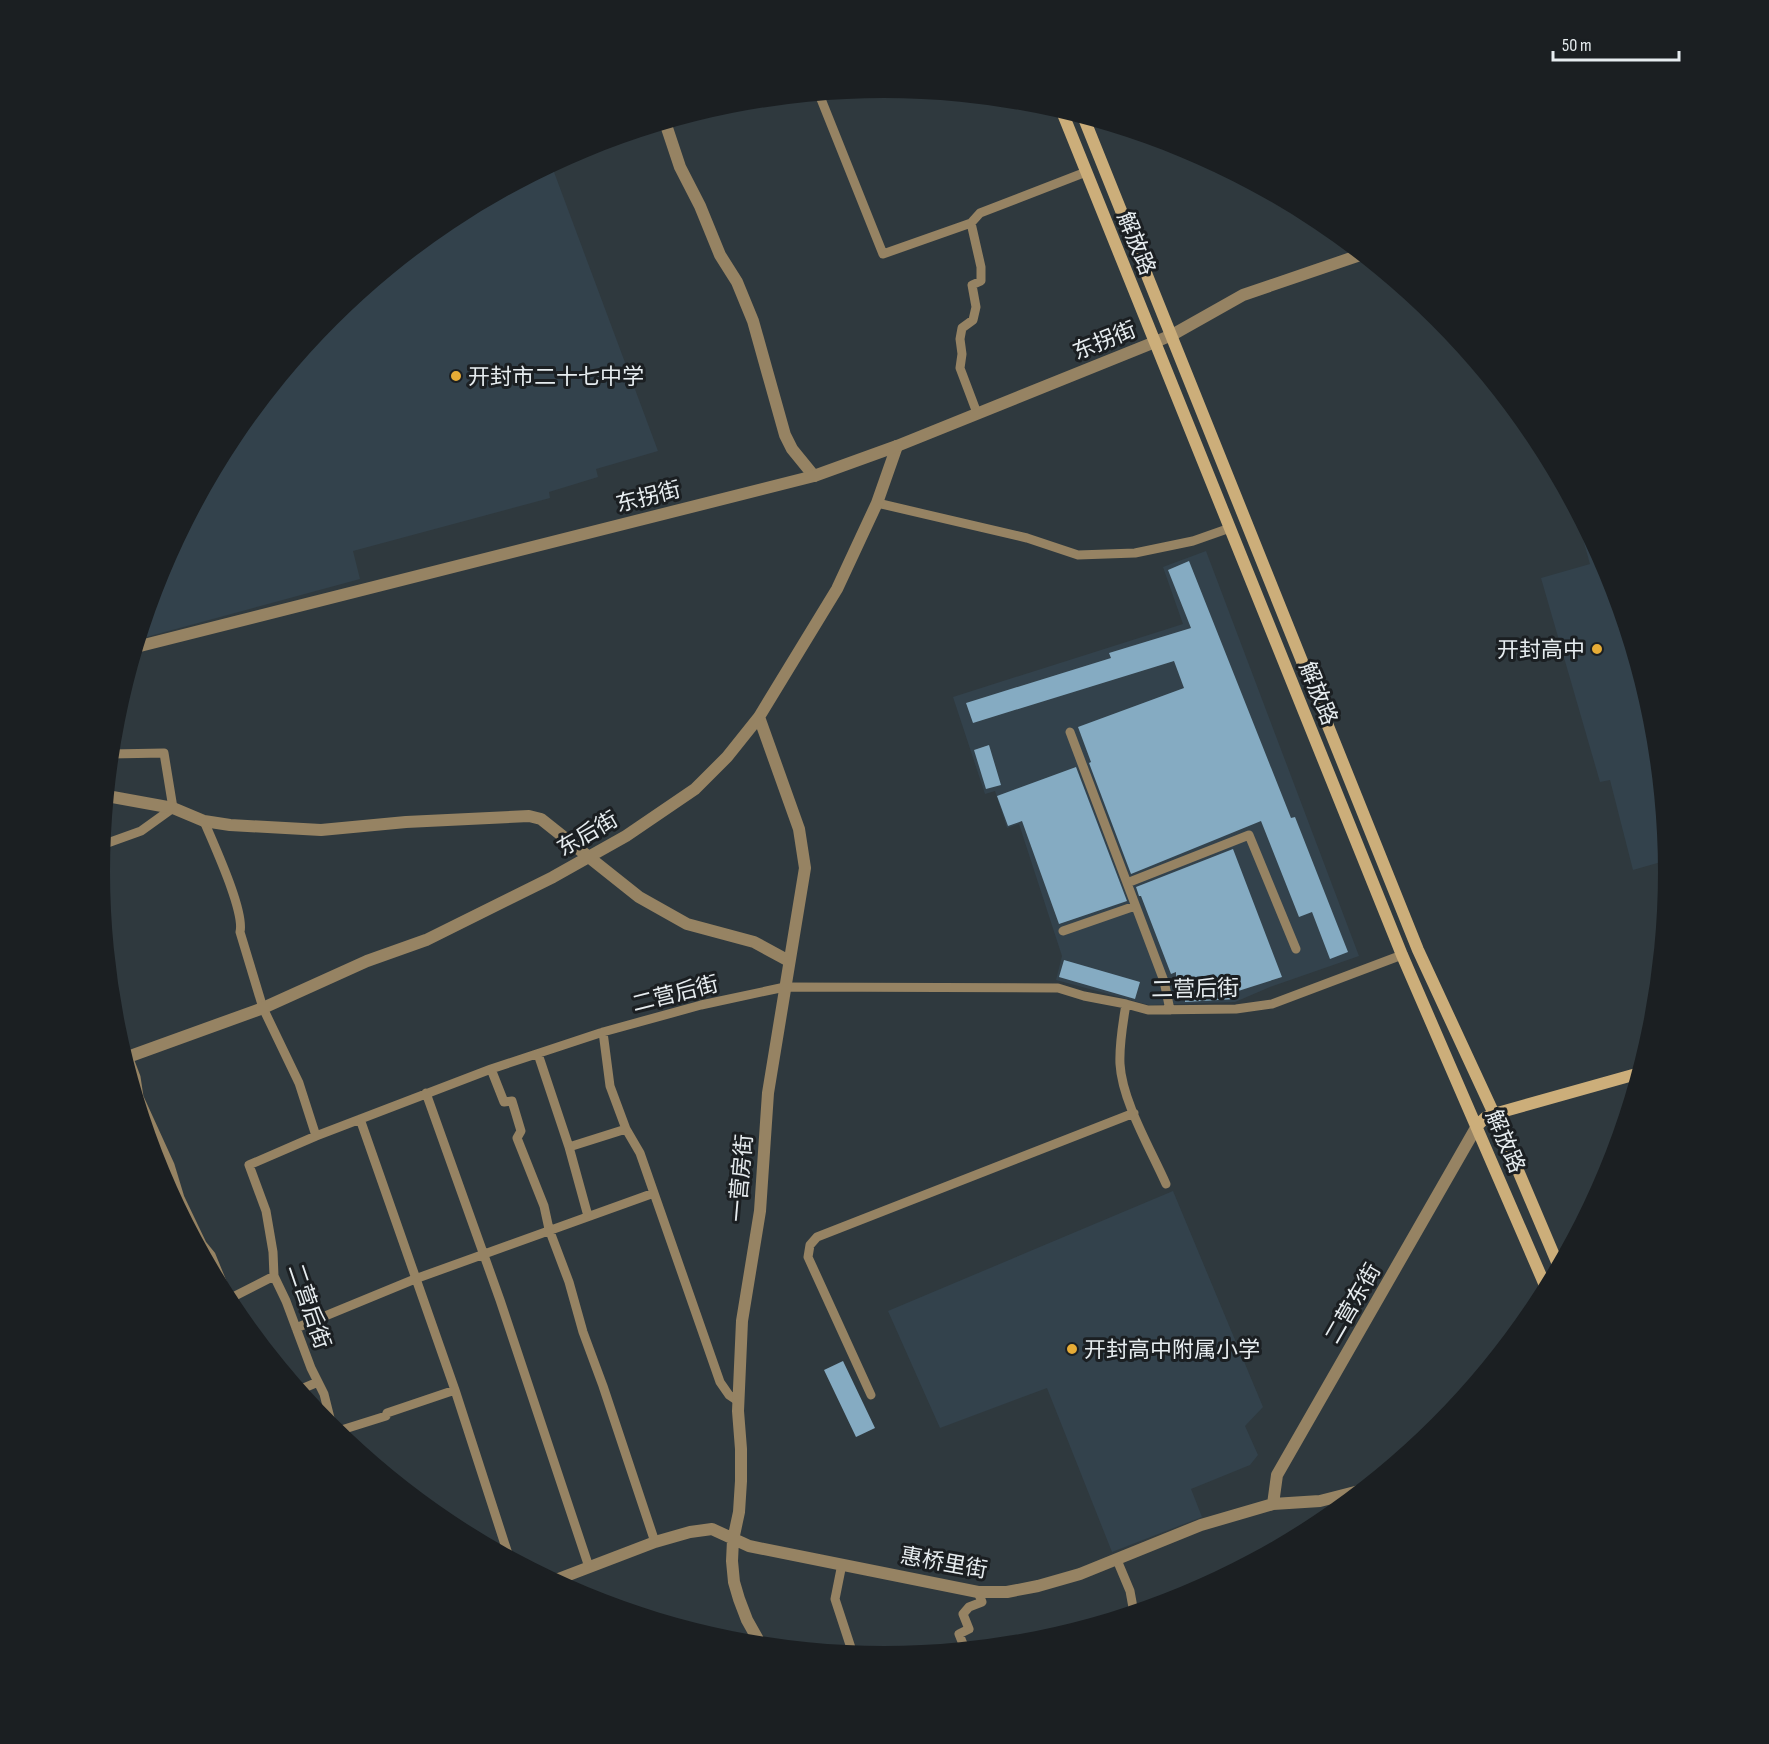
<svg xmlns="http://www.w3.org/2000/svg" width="1769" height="1744" viewBox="0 0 1769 1744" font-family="'Sofia Sans Condensed','Noto Sans SC',sans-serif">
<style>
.built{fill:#33424c}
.building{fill:#85abc2}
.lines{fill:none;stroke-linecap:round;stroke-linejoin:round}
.service{stroke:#968363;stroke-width:9}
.minor{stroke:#968363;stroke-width:12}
.tertiary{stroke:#968363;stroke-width:12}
.secondary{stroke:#ccae7a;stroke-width:12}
.poi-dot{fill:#e7ac36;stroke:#1b1f22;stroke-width:2}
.labels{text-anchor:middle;stroke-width:6;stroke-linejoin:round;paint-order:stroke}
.street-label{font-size:22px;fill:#e6ecef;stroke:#1b1f22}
.poi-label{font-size:22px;fill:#e6ecef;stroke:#1b1f22;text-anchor:start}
</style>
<rect width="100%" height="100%" fill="#2f393e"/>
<path class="built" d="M551,164L658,451L596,469L598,477L549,492L550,498L353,551L360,579L139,639L159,571L232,436L330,317L449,219Z
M1573,503L1610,572L1654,719L1668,860L1633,870L1610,780L1600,782L1541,578L1590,564Z
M1206,551L1359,956L1270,987L1235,1002L1149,1005L1056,980L1062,956L1019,824L1007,828L995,791L985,794L953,697L1183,624L1163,567Z
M1173,1191L1263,1407L1245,1426L1258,1455L1250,1465L1191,1489L1202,1517L1112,1552L1047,1388L940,1428L888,1311Z"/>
<path class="building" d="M1189,561L1291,818L1295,817L1348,952L1330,959L1312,912L1299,917L1261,821L1131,874L1089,763L1091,762L1078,727L1184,688L1174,661L973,723L966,703L1111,658L1109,653L1191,628L1168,570Z
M989,745L1001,785L986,789L974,750Z
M1076,767L1127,901L1059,924L1022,821L1008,826L997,796Z
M1233,849L1282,977L1235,992V999L1185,1002V994L1176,995V972L1171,974L1141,896H1139L1136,887Z
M1064,960L1140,982L1135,999L1059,977Z
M843,1361L875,1428L856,1437L824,1370Z"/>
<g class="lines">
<path class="service" d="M819,94L883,254L971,223L980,213L1086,172
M971,223L981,267V281L972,285L976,307L973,320L962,328L960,339L962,354L960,368L977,413
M877,503L1027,538L1078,555L1135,553L1193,541L1230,528
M1070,732L1164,981L1170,1010
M204,821C213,843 245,911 240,932L263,1008L299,1083L316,1136
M102,845L141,831L173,808L164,753L111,754
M1127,883L1249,835L1296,949
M1063,931L1135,906
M1126,1004C1123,1023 1119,1044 1120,1064C1122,1101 1151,1150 1166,1184
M603,1032L610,1086L626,1129L640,1153L720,1382L729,1395L738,1401
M538,1054L569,1147L588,1216
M128,1056L136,1077L139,1097L170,1165L180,1198L202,1244L211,1255L229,1299
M491,1069L504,1102L512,1101L521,1131L517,1138L544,1206L549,1229L569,1282L583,1332L603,1386L655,1542
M426,1093L500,1300L589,1567
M360,1119L455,1390L509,1557
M569,1147L626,1129
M227,1300L274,1276
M296,1328L415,1279L654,1193
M299,1390L318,1382
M871,1395L808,1257L810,1245L817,1237L1134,1113
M333,1430L324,1394L311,1368L286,1301L274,1276L273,1252L266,1211L249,1165L316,1136L491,1069L603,1032L701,1005L785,987L1058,988L1084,996L1126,1004L1148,1010L1236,1009L1272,1004L1402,955
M335,1432L386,1416L387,1413L455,1390
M1117,1560L1130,1591L1134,1613
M842,1564L835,1599L853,1654
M965,1649L959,1634L969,1629L963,1614L969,1607L982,1602L978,1592"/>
<path class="minor" d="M665,122L680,167L700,206L720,255L737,282L753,321L785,435L792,449L814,476
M1155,342L1172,335L1243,295L1363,254
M759,717L799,829L805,868L768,1093L760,1211L742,1321L738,1411L741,1449V1481L739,1512L733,1540L732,1561L734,1582L739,1599L747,1620L761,1645
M107,796L173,808L204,821L230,825L321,830L406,822L529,816L541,819L639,897L687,924L754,942L789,961
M125,1058L263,1008L367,961L426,940L553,877L626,836L695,789L727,757L759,717L837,589L877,503L897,446
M1273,1504L1277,1475L1477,1126
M553,1581L655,1542L690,1532L712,1529L749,1546L978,1592H1007L1038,1586L1080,1574L1201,1525L1273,1504L1320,1501L1363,1490"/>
<path class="tertiary" d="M136,647L814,476L897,446L1155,342"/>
<path class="secondary" d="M1061,109L1402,955L1547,1290
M1083,116L1418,950L1494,1114L1559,1267
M1477,1126L1485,1118L1494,1114L1640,1073"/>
</g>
<g class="poi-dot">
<circle cx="456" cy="376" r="6"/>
<circle cx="1597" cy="649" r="6"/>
<circle cx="1072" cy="1349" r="6"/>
</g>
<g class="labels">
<g class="street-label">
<text transform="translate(1137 243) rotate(68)" y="8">解放路</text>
<text transform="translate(1104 340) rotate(-22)" y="8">东拐街</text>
<text transform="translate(648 496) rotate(-14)" y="8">东拐街</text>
<text transform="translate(1319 693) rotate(68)" y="8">解放路</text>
<text transform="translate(587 833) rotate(-30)" y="8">东后街</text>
<text transform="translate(1195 988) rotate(-1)" y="8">二营后街</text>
<text transform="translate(675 993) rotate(-14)" y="8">二营后街</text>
<text transform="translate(1506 1141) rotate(67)" y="8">解放路</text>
<text transform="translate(740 1178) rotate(-85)" y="8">一营房街</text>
<text transform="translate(1352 1303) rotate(-60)" y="8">二营东街</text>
<text transform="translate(310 1306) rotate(71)" y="8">二营后街</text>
<text transform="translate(944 1562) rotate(10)" y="8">惠桥里街</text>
</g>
<g class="poi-label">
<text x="468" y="384">开封市二十七中学</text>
<text x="1585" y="657" text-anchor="end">开封高中</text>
<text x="1084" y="1357">开封高中附属小学</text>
</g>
</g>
<path d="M0 0H1769V1744H0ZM110 872a774 774 0 1 1 1548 0a774 774 0 1 1-1548 0Z" fill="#1b1f22" fill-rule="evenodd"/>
<path d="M1553 51v9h126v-9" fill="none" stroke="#e6ecef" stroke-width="3"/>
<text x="1562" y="51" font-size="18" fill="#e6ecef" stroke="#1b1f22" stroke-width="4.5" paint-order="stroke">50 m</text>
</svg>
